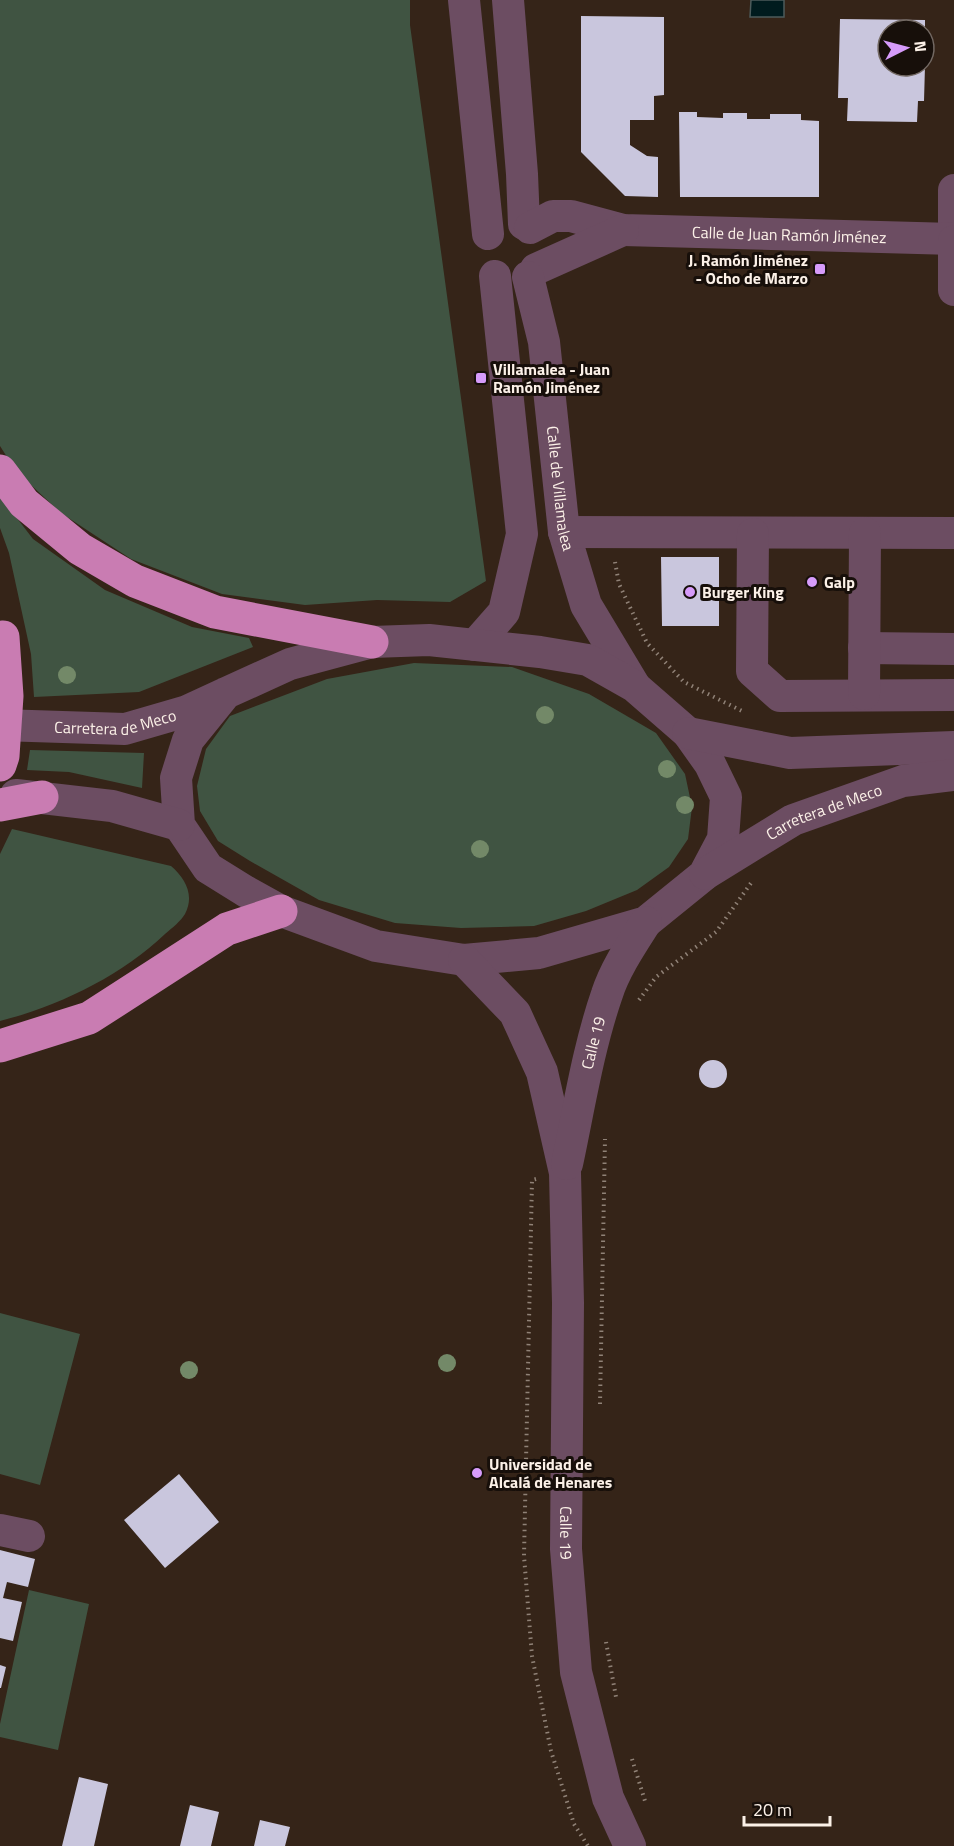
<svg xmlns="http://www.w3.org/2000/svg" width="954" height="1846" viewBox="0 0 954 1846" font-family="'Titillium Web',sans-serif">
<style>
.green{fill:#405442}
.water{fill:#001b1e;stroke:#4c5b5b;stroke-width:1.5}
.building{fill:#c9c6dd}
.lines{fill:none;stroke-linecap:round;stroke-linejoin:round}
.path{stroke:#908277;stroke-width:4;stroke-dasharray:1.5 4.5;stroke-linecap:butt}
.minor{stroke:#6c4d62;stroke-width:32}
.highway{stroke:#c97cb2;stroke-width:33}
.highway-bridge{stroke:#c97cb2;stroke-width:33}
.tree{fill:#738968}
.poi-dot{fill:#d69bfa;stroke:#170f0a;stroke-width:2}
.labels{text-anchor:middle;stroke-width:6;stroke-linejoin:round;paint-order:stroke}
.street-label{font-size:16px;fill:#fcf1e8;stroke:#170f0a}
.poi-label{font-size:16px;font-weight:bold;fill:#fcf1e8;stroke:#170f0a;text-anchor:start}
</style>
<rect width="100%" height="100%" fill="#352418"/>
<path class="green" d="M0,0H410V25L486,581L450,602L377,600L305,605L222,594L131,559L61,513L16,471L0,446Z
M0,496L33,539L105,590L192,627L249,638L253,647L139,692L34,697L31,654L9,553L0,528Z
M414,663L512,667L589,694L656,733L685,774L692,807L688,839L669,867L637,890L586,911L534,926L461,928L395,923L319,900L250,861L218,841L200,811L197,786L206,749L230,716L327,679Z
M30,750L144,753L142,788L69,772L27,770Z
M12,829L171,866C185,878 195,895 185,914C181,921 172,928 165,934C121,976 59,1006 0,1021V854Z
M0,1313L80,1334L40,1485L0,1474Z
M29,1590L89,1604L58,1750L0,1737V1724Z"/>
<path class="water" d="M751,0H784V17H750Z"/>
<path class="building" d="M581,16L664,17V95L654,96V120H630V145L647,156L658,157V197L625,196L581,152Z
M840,19L925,20V30H888V66H925L924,101H918L917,122L847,121L848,98H838Z
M679,112H697V117L723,118V113H747V119H770V114H801V120L819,121V197H680Z
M661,557H719V626H662Z
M699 1074a14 14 0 1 1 28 0a14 14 0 1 1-28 0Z
M179,1474L219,1522L165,1568L124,1520Z
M0,1550L35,1559L28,1587L7,1582L3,1598L22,1602L13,1641L0,1638Z
M0,1665L6,1667L1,1688H0Z
M79,1777L108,1784L94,1846H62Z
M190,1805L219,1812L211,1846H180Z
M260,1820L290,1827L285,1846H254Z"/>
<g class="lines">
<path class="path" d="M615,562L619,584L647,643L684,682L744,712
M639,1000L656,977L716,932L751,883
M536,1179L532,1180L524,1556L532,1656L551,1751L574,1824L588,1846
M600,1404L605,1139
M606,1642L616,1697
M632,1759L645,1801"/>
<g class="minor">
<path d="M464,0L488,234"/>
<path d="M508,0L522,174L524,224"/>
<path d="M954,190V238"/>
<path id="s1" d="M530,228L553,216H571L623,230L954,239"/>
<path d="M954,241V290"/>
<path d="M536,269L623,230"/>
<path id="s2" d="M528,277L544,342L564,532L586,605L634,685"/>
<path d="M564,532L954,533"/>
<path d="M753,534L752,671L780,696L954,695"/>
<path d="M475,645L504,612L522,534L495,276"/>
<path d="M864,648L954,649"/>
<path d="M864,694L865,533"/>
<path id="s3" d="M0,725L125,729L187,711L226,693L290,664L372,642L429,640L540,652L588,660L634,686L688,733L710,764L726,797L723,839L704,875L646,922L539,953L464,960L376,946L281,911L245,891L208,868L179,825L176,778L188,740L226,693"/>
<path d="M688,733L790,753L954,747"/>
<path d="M16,795L112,806L179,825"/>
<path id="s4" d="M705,874L793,820L903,781L954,775"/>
<path id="s5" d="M464,960L515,1013L542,1072L565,1173L568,1303L566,1549L576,1672L608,1798L630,1846"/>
<path id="s6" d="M567,1164C579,1108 588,1049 607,994C615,969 632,944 646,922"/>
<path d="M0,1530L29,1536"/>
</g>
<path class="highway" d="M0,471L24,503L80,549L135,581L215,612L372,642
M0,805L42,797
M0,1046L89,1018L227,929L281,911"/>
<path class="highway-bridge" d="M0,765L3,756L7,696L3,637"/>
</g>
<g class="tree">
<circle cx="67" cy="675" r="9"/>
<circle cx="545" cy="715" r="9"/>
<circle cx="667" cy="769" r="9"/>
<circle cx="685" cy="805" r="9"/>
<circle cx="480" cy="849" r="9"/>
<circle cx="447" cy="1363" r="9"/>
<circle cx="189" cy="1370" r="9"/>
</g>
<g class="poi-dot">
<rect x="814" y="263" width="12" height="12" rx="3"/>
<rect x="475" y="372" width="12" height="12" rx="3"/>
<circle cx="812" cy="582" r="6"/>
<circle cx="690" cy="592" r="6"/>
<circle cx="477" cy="1473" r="6"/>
</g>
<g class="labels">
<g class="street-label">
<text dy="6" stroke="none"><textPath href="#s1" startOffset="264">Calle de Juan Ramón Jiménez</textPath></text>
<text dy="6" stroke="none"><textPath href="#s2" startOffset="214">Calle de Villamalea</textPath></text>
<text dy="6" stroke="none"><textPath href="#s3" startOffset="116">Carretera de Meco</textPath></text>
<text dy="6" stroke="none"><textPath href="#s4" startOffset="135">Carretera de Meco</textPath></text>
<text dy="6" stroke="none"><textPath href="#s6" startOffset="124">Calle 19</textPath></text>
<text dy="6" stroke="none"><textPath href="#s5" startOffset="602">Calle 19</textPath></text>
</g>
<g class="poi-label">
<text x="808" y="266" text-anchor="end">J. Ramón Jiménez<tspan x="808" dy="18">- Ocho de Marzo</tspan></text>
<text x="493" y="375">Villamalea - Juan<tspan x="493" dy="18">Ramón Jiménez</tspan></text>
<text x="824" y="588">Galp</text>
<text x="702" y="598">Burger King</text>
<text x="489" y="1470">Universidad de<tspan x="489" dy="18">Alcalá de Henares</tspan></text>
</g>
</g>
<g transform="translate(906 48) rotate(84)"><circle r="28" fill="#170f0a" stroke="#736963" stroke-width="1.5"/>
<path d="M0-4.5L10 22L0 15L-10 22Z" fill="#d69bfa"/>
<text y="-9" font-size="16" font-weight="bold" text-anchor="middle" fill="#fcf1e8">N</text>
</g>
<path d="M744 1816v9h86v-9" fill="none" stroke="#fcf1e8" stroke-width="3"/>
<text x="753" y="1816" font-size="18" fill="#fcf1e8" stroke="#170f0a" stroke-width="4.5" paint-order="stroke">20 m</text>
</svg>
